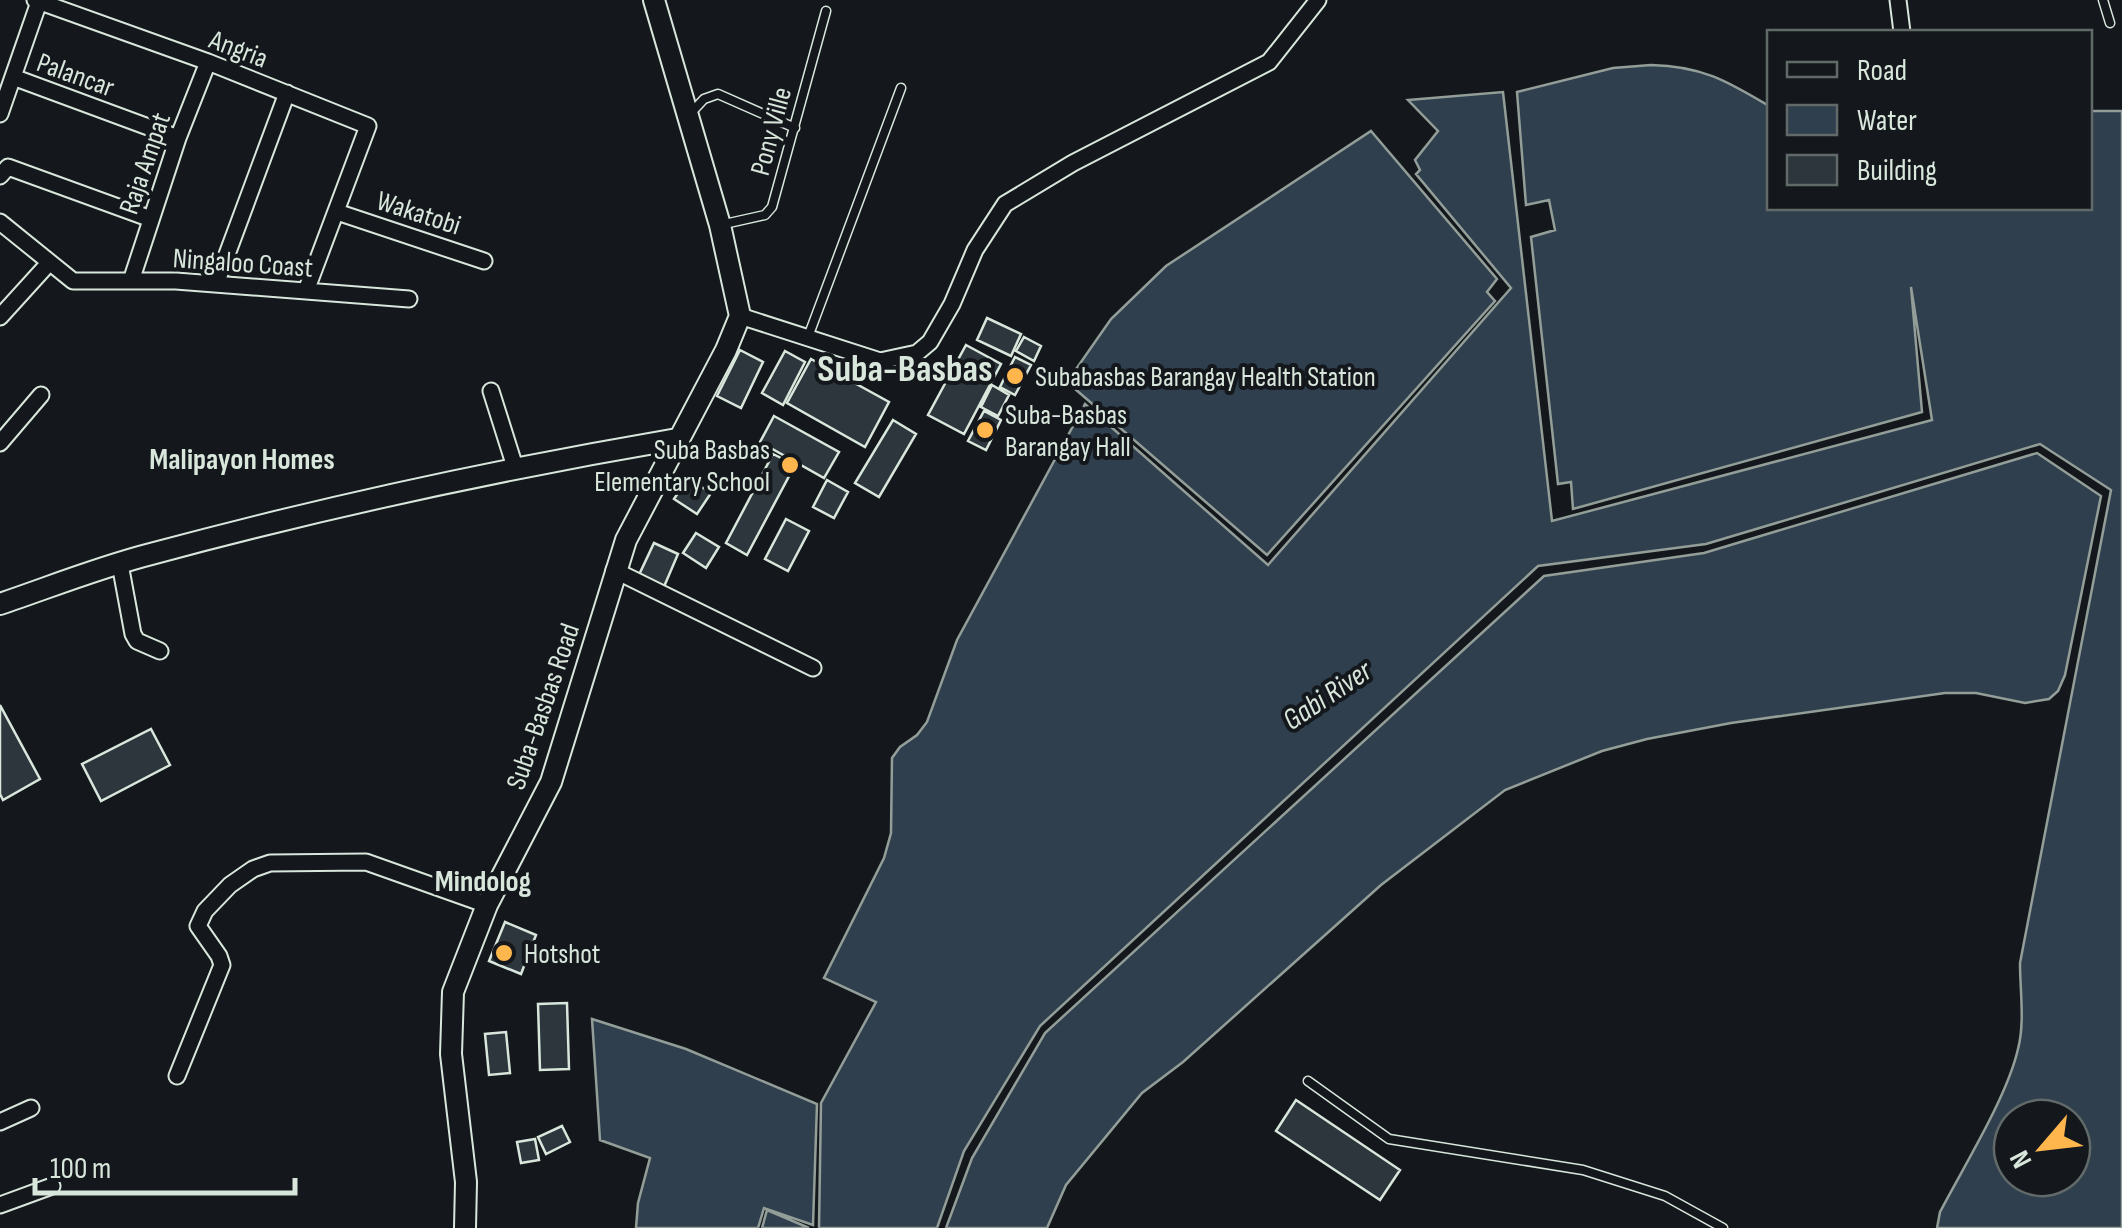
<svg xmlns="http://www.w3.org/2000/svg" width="2122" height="1228" viewBox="0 0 2122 1228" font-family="'Sofia Sans Condensed',sans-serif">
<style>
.water{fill:#2f3f4d;stroke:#939e99;stroke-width:2.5;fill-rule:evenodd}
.building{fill:#2c363c;stroke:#d8e6dc;stroke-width:2.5}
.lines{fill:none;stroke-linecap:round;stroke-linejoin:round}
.service-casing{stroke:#d8e6dc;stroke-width:11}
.minor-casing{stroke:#d8e6dc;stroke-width:19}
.tertiary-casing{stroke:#d8e6dc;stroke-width:24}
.service{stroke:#14181c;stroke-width:8}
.minor{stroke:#14181c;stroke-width:15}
.tertiary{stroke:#14181c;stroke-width:20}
.poi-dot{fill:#ffb74d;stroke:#14181c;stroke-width:4}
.labels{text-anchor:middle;stroke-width:8;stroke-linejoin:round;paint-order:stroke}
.street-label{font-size:28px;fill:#d8e6dc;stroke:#14181c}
.poi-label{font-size:28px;fill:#d8e6dc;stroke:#14181c;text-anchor:start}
.neighbourhood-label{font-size:30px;font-weight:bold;fill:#d8e6dc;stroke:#14181c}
.water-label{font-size:30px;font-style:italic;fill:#d8e6dc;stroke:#14181c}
.district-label{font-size:38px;font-weight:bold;fill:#d8e6dc;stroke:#14181c}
</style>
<rect width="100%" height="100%" fill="#14181c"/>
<path class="water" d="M1651,65C1702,66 1727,81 1769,106L1770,208H2090V111H2122V1228H1937L1940,1212C1964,1166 2007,1097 2018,1049C2025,1022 2020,991 2020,963L2111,490L2040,444L1706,544L1538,566L1040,1026L964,1151L937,1228H819L821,1103L876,1002L824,978L884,858L891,833L892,758L900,747L917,735L927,722L957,640L1085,404L1268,565L1511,288L1416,174L1420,170L1415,160L1438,131L1408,100L1503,92L1552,521L1932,420L1911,287L1922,412L1573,509L1571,482L1558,484L1531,237L1555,230L1549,200L1526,205L1517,92L1613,68ZM2012,1118H2072V1178H2012Z
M1371,131L1497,279L1487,292L1495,301L1267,555L1067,382L1111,319L1166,266Z
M2037,453L2101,496L2065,675L2058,691L2049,699L2025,703L1976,693H1945L1731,723L1647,739L1602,751L1505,790L1381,885L1183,1062L1142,1093L1066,1185L1047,1228H946L972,1158L1045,1033L1544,576L1704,553Z
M592,1019L686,1049L817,1104L813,1225L764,1208L758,1228H636L638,1203L650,1158L600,1140Z
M767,1210L809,1228H762Z"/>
<path class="building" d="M987,318L1021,334L1011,356L977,340Z
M1024,337L1041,346L1034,361L1016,351Z
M966,345L1001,364L964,434L928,415Z
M740,350L763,362L741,408L717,396Z
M785,351L805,362L783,405L762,393Z
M1015,357L1031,365L1015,395L1000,387Z
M811,359L889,402L865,447L787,403Z
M992,385L1009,395L998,416L981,407Z
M984,411L1001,420L986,450L968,441Z
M774,416L839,452L824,478L760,442Z
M893,420L916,434L879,497L855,483Z
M773,454L795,465L747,555L726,543Z
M688,478L711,493L697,514L674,499Z
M827,480L848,492L834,518L813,507Z
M786,519L809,531L788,571L765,559Z
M696,533L719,547L706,568L683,553Z
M654,543L678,554L663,589L638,577Z
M0,705L40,779L3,800L0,794Z
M151,729L170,765L101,801L82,764Z
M505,922L536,935L521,974L489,961Z
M567,1003L569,1069L540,1070L538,1004Z
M506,1032L510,1073L489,1075L485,1034Z
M1296,1100L1400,1170L1380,1200L1276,1131Z
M562,1126L570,1142L546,1154L538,1137Z
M535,1139L539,1160L521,1163L517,1142Z"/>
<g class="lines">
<defs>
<path id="service" d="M2103,0L2110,23
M689,115L704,99L718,94L795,128
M720,225L765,215L772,207L826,11
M808,337L901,88
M1308,1081L1389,1139L1583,1170L1665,1196L1723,1228"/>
<path id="minor" d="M35,0L208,62L368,126L306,291
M1898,0L1902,32
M13,77L178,138
M0,114L39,2
M0,176L8,167L151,219
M337,212L484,261
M0,222L73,281H176L409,299
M131,281L178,138L208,62
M216,284L287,93
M740,316L880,361L917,353L930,342L952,304L975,250L1005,204L1073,163L1269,62L1318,0
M0,317L49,263
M491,391L515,467
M0,443L41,395
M120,564L133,634L137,641L160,651
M614,570L813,668
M177,1076L222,965L219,956L198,926L205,911L230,885L253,869L270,863L366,862L487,905
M0,1122L31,1108
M0,1205L52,1186"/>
<path id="tertiary" d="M0,604C50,587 100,567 151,554C325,507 501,469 677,439
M465,1228L466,1182L451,1054L453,992L487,905L551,782L626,540L726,350L740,316L720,225L654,0"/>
</defs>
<use href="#service" class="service-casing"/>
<use href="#minor" class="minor-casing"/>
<use href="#tertiary" class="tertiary-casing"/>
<use href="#service" class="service"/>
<use href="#minor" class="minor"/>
<use href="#tertiary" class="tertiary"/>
</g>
<g class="poi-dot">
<circle cx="1015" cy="376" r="10"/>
<circle cx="985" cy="430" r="10"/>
<circle cx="790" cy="465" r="10"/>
<circle cx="504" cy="953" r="10"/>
</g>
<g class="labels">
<g class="street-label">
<text transform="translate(239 48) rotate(21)" y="10">Angria</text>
<text transform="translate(76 74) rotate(20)" y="10">Palancar</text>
<text transform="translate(770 131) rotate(-75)" y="10">Pony Ville</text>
<text transform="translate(144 163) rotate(-71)" y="10">Raja Ampat</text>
<text transform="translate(419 212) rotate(18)" y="10">Wakatobi</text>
<text transform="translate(243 262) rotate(4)" y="10">Ningaloo Coast</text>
<text transform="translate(542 706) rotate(-71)" y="10">Suba-Basbas Road</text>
</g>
<g class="poi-label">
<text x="1035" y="386">Subabasbas Barangay Health Station</text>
<text x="1005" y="424">Suba-Basbas<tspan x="1005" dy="32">Barangay Hall</tspan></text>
<text x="770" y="459" text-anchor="end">Suba Basbas<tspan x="770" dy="32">Elementary School</tspan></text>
<text x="524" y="963">Hotshot</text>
</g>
<g class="neighbourhood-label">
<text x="242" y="469">Malipayon Homes</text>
<text x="483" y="891">Mindolog</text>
</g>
<g class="water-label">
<text transform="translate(1327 695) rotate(-34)" y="10">Gabi River</text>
</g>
<g class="district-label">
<text x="905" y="381">Suba-Basbas</text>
</g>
</g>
<rect x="1767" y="30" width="325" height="180" fill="#14181c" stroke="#626a69" stroke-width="2.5"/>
<rect x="1787" y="62" width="50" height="15" fill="#14181c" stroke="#626a69" stroke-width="2.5"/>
<text x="1857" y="80" font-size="30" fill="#d8e6dc">Road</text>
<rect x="1787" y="105" width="50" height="30" fill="#2f3f4d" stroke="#626a69" stroke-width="2.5"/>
<text x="1857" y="130" font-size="30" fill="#d8e6dc">Water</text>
<rect x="1787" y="155" width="50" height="30" fill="#2c363c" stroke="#626a69" stroke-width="2.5"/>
<text x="1857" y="180" font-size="30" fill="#d8e6dc">Building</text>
<g transform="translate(2042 1148) rotate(242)"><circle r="48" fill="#14181c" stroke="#626a69" stroke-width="2.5"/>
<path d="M0-8L18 38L0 25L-18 38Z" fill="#ffb74d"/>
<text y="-15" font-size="28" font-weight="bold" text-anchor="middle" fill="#d8e6dc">N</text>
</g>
<path d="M35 1178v15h260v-15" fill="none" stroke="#d8e6dc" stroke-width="5"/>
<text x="50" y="1178" font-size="30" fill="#d8e6dc" stroke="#14181c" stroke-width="8" paint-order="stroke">100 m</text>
</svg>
